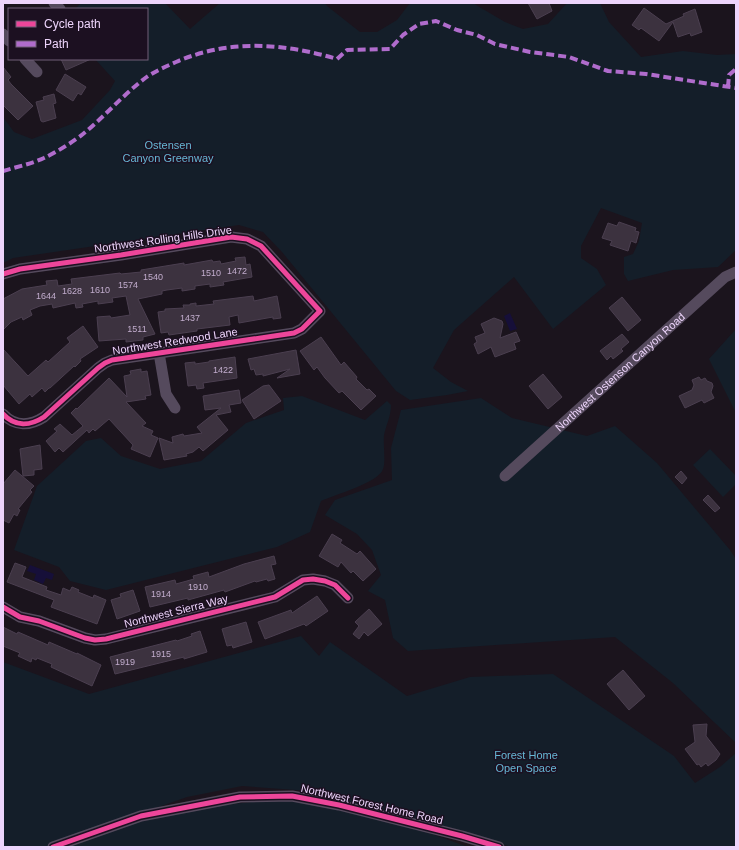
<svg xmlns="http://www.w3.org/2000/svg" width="739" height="850" viewBox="0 0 739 850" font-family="Arial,sans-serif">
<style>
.green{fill:#141e29}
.water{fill:#160f39}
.building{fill:#3c323f;stroke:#4b3f50}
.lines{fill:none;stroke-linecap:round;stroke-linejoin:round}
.minor{stroke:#554a5d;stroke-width:11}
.quiet{stroke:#b06ccc;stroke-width:4;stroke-dasharray:8 4;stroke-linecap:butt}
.cycleway-casing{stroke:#1c1021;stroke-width:8}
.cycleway{stroke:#ed469a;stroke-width:5}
.labels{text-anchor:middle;stroke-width:3;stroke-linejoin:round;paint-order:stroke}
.number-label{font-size:9px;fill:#c1accc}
.park-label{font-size:11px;fill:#66b7d5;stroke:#1c1021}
.street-label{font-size:11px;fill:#edd4fb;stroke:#1c1021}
</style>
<rect width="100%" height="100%" fill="#1b141d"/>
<path class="green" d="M81,3H165L190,29L220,3H325L327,6L360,32H377L397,20L410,3H474L476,5L505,22L523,29L548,24L567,3H600L609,22L641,57L683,51L717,55L736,54V250L718,267L673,270L628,281L624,274V257L633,254L639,241L642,223L601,208L581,246V258L597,269L606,285L553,329L514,277L454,330L433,368L451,382L468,391L447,395L410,400L396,391L282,252L263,232L239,225L13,258L3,263V117L14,132L32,139L82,120L110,90L115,81L95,59H147V9H75Z
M736,329V410L735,411L709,359Z
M302,396L365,420L387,401L391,405C391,416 386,425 384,435C383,445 386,462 383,469C380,482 334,495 321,501L310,532L277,547L106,590L70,581L59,567L14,550L37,486L86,441L101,438L121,456L160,469L201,461L246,423L284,410L283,398Z
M481,398L512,418L587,436L615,426L657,463L730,550L736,559V743L673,683L615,637L408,651L393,638L385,600L368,591L381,575L372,550L357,534L325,515L335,500L392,480L391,448L401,410Z
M710,449L736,476V484L723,497L693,465Z
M301,636L319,656L330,642L407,696L470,677L553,674L674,756L695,783L720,767L736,753V847H511L479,836L334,801L324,792L242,786L187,797L45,847H3V662L89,694Z
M291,798L407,825L468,847H63C100,835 136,821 174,813C213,805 252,802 291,798Z"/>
<path class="water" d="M510,313L517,329L510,331L504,316Z
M30,565L54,574L52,580L46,578L43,584L34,580L36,574L27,571Z"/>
<path class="building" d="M528,3H549L552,11L537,19Z
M644,8L666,24L684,16L683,14L695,9L702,32L691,36L690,33L678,37L673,22L659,41L641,28L639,30L632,25Z
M61,59H91L66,70Z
M3,67L11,77L8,80L11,84L33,106L18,120L3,105Z
M65,74L86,87L81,95L78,93L73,101L56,90Z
M54,94L56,103L53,104L56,118L43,122L41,121L36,102L44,100L43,97Z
M619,222L636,228L635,231L639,232L636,243L631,241L628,251L610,245L612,241L602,238L608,223L617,226Z
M245,257L246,265L250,264L252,277L223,282L224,285L210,287V284L195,286V289L182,291V288L167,290L162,291V294L138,299L155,334L143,337V340L126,342V339L99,341L97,317L110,316L111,318L130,315L126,296L112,298L113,302L98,304V301L82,304L83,307L76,308L75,303L53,308L52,304L40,306L30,310L32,315L23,320L22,317L11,322L3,330V299L22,289L47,285L46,281L57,280L58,286L72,284L71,279L120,273L121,274L141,272V270L184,263V265L212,260L213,262L220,261L221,264L236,261L235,258Z
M253,296L254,301L277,296L281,318L273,319V317L239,323L238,315L229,317L230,325L197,329V331L169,335L168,332L161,333L158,312L165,311V309L184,308L183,305H190V304L196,303V306L214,304L213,301Z
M622,297L641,320L628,331L609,308Z
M494,318L502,321L503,324L500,338L516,332L520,341L514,343L516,349L495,357L491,347L478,354L474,344L477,342L475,337L485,333L481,324Z
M83,326L98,347L80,359L81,361L75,367L74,366L50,388H49L45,392L42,388L32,397L30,394L19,404L3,385V349L28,376L46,360L48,362L70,342L67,338Z
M622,334L629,342L621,349L623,351L613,359L611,356L607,360L600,351Z
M321,337L341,365L344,362L357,377L356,379L367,390L369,389L376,396L361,410L342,391L339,393L325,378L317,367L314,370L300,351Z
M296,350L300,374L277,378L290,369L263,376V374L256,375L254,369L251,370L248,359Z
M235,357L237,378L203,383L204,388L197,389L196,385L188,386L185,363L195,362V364L209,362V361Z
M141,369V372L147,371L151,395L145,396L146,399L126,402L146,423L142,426L153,431L151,435L158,438L150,457L131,449L133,445L109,419L95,431L93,429L89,433L87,430L63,452L59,448L55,452L46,441L57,431L54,429L60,424L72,435L83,426L71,413L76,408L77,409L109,378L127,397L124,376L129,375L131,374L130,371Z
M543,374L562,397L548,409L529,386Z
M699,377L701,380L705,378L707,381L712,383L713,386L711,392L714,398L704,403L702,400L685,408L679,396L692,390L694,385L692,380Z
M269,385L281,401L254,419L242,400L263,386Z
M239,390L241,403L229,405L231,412L216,415L228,430L203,451L199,447L193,452L186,454L187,456L164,460L159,438L173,443L172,437L183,434L184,436L202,433L197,427L221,408L205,410L203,396Z
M40,445L42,469L34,470V475L23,476L20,449Z
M15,470L34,486L30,490L32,492L18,509L20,510L17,516L14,514L9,523L3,520V484Z
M681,471L687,478L682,484L675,477Z
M708,495L720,508L715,512L703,500Z
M332,534L342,540L340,543L357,554L360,551L376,569L363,581L353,571L351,573L341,562L338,567L319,556Z
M274,556L276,564L271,565L275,579L268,581L267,579L256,582L255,581L225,592L224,590L188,600V598L150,607L145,587L175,580L176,584L194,579L193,576L208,572L209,577L244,564Z
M15,563L26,567L22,577L47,587L46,590L61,595L63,588L70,591L72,587L79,590L78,592L93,598L94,595L106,600L97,624L51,607L54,600L7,582Z
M133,590L140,611L117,619L111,600L121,597L120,594Z
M317,596L328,611L306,626L304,624L265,639L258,622L291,610L292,613Z
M369,609L382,624L368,636L364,632L359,639L353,634L359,626L355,622Z
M246,622L252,642L233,648L232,645L227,646L222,629Z
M3,627L17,634L18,632L48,645L49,642L77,654V653L101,665L92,686L51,667L52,664L37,658L36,660L32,658L31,662L18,656L20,653L3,646Z
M200,631L207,652L184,659V657L115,674L110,657L176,640L177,641L192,636L191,634Z
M623,670L645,696L629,710L607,684Z
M707,724L706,736L720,754L716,760L708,766L706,763L701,767L699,764L697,765L685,749L695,742L693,725Z"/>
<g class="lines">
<g class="minor">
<path d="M54,3L60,9"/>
<path d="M3,34L9,41"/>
<path d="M25,59L37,72"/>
<path d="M3,274L20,269L121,255L231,237L247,239L261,246L320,311L302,329L294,333L112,360L105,363L98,368L44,417C30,426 15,427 3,414"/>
<path d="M159,353L166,394L175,408"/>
<path id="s1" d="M505,476L725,277L736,272"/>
<path d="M3,607L20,617L39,621L85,638L95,640L106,639L275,597L303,580L313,579L325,581L335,585L348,598"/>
<path d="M53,847L141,816L240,797L292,796L339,805L462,836L499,847"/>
</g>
<path class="quiet" d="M728,87L729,75L736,69
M3,171C16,167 31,164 44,158C55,153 73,142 83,134C104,117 122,96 144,79C153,72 165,67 176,62C229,39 283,43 337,59L347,50L390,49L403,35L419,24L436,21L457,30L477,35L495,44L530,52L569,57L608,71L646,74L736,88"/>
<defs>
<path id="cycleway" d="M3,274L20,269L121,255L231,237L247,239L261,246L320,311L302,329L294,333L112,360L105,363L98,368L44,417C30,426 15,427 3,414
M3,607L20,617L39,621L85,638L95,640L106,639L275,597L303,580L313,579L325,581L335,585L348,598
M53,847L141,816L240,797L292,796L339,805L462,836L499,847"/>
</defs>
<use href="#cycleway" class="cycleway-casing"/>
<use href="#cycleway" class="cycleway"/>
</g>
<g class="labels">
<g class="number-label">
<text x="237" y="274">1472</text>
<text x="211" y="276">1510</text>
<text x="153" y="280">1540</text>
<text x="128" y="288">1574</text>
<text x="100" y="293">1610</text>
<text x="72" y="294">1628</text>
<text x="46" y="299">1644</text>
<text x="190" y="321">1437</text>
<text x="137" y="332">1511</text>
<text x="223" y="373">1422</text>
<text x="198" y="590">1910</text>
<text x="161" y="597">1914</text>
<text x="161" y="657">1915</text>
<text x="125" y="665">1919</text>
</g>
<g class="park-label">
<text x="168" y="149">Ostensen<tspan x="168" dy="13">Canyon Greenway</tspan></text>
<text x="526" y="759">Forest Home<tspan x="526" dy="13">Open Space</tspan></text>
</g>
<g class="street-label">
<text transform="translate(163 239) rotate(-8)" y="4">Northwest Rolling Hills Drive</text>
<text transform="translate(175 341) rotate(-9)" y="4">Northwest Redwood Lane</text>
<text dy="4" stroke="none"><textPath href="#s1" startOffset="155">Northwest Ostenson Canyon Road</textPath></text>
<text transform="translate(176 611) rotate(-14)" y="4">Northwest Sierra Way</text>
<text transform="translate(372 804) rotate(13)" y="4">Northwest Forest Home Road</text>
</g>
</g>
<rect width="739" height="850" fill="none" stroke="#edd4fb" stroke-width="8"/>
<rect x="8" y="8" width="140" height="52" fill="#1c1021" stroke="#705e78"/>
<rect x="16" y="21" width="20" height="6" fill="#ed469a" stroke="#705e78"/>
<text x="44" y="28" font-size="12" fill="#edd4fb">Cycle path</text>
<rect x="16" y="41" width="20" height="6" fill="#b06ccc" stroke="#705e78"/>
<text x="44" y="48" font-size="12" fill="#edd4fb">Path</text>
</svg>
